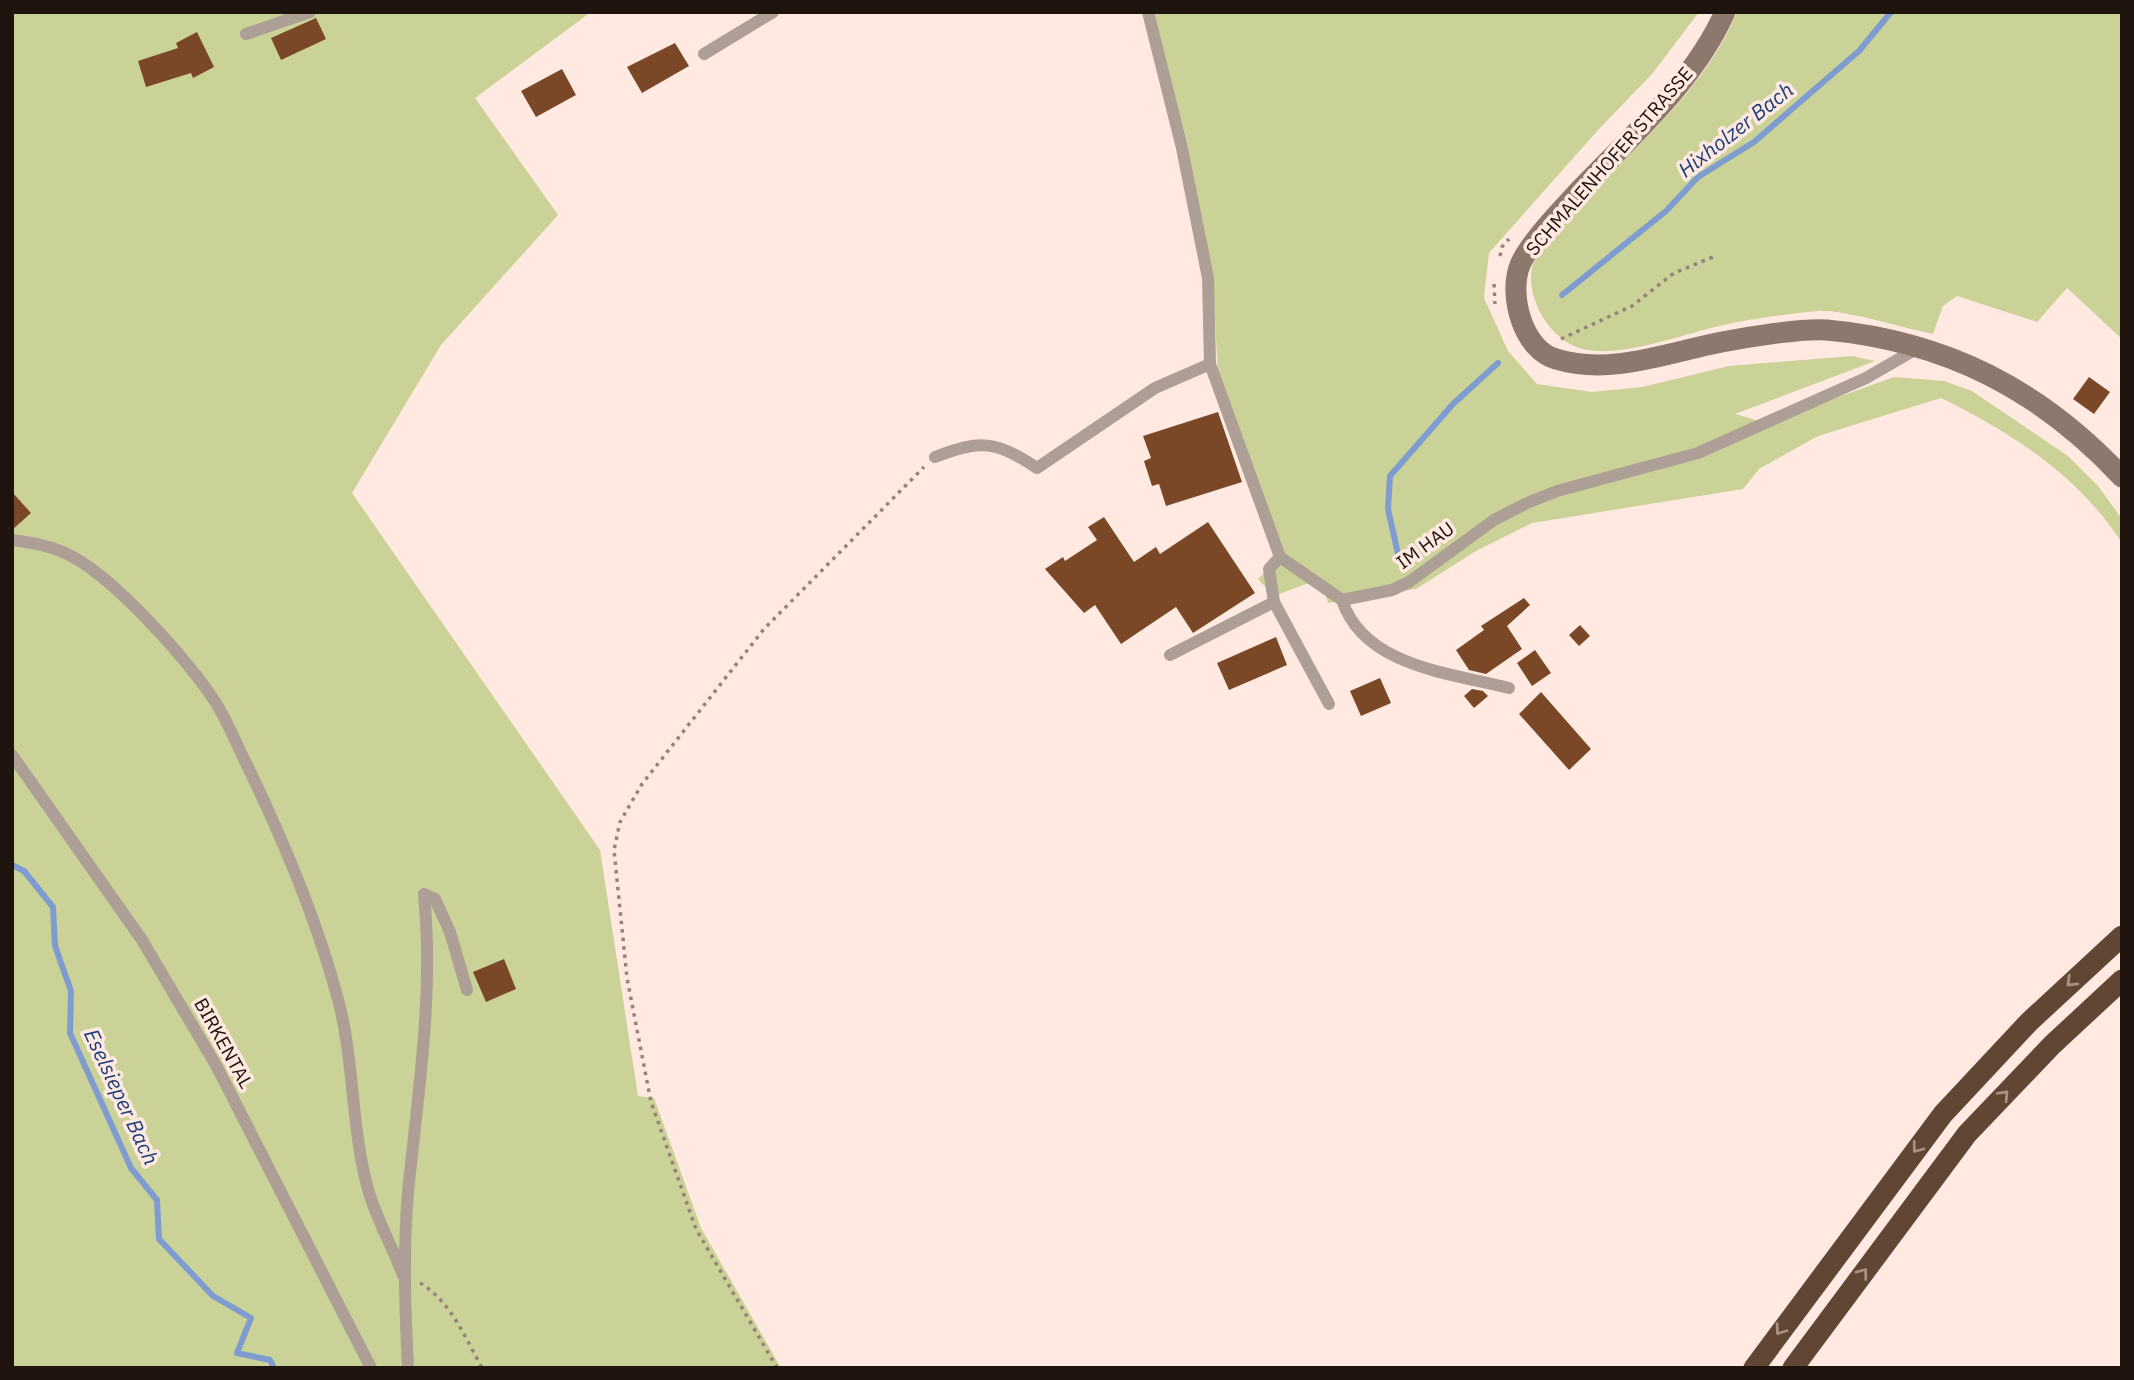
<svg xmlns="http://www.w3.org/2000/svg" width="2134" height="1380" viewBox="0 0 2134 1380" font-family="'IBM Plex Sans',sans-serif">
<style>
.green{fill:#cad297}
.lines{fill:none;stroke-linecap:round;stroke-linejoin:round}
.stream{stroke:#7f9cd1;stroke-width:6}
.building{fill:#7b4827}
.path{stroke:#94837c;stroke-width:3.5;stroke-dasharray:3.5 5;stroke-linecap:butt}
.service{stroke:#ad9e96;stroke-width:12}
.secondary{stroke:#8c786d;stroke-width:21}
.motorway{stroke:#614636;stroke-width:21}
.oneway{stroke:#a88f82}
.labels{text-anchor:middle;stroke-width:7;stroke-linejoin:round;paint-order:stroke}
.street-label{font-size:19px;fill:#1f130e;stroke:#ffe9e0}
.water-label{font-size:21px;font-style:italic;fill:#1c3c7b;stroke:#ffe9e0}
</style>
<rect width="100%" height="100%" fill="#ffe9e0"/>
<path class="green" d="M12,12H591L475,98L558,215L441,345L352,493L600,850L638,1096L654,1098L701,1228L781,1368H12Z
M1158,12H1699L1652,74L1599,129L1489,253L1484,298L1508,351L1537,384L1592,392L1642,387L1729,366L1852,356L1875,361L1735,414L1766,423L1894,377L1944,381L1972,391L2068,456L2098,486L2122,519V543C2078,475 2012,433 1941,398L1818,436L1759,469L1743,489L1532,523L1476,551L1416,589L1328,603L1322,578L1274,596L1258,579L1280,556L1218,376L1213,279L1188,146L1152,15Z
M1737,12H2122V339L2067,288L2037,322L1957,296L1943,306L1933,334C1906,329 1842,309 1818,311C1786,314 1751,319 1719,326C1681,335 1615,360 1579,348C1549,338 1526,299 1532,267C1536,250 1578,207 1592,193C1644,138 1708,84 1737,12Z"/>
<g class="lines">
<path class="stream" d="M1562,295L1666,211L1698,177L1754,142L1792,109L1859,51L1891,12
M1398,554L1388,509L1390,476L1453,404L1498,363
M12,865L24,871L53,907L55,946L71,991L70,1033L131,1168L157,1200L159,1239L213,1296L251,1318L237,1353L270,1360L274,1368"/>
</g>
<path class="building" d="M316,18L326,39L281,60L271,38Z
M197,32L214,67L193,78L191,73L146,87L138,61L178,48L176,43Z
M675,43L689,66L642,93L627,67Z
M562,69L576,95L536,117L521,91Z
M2089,377L2110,392L2094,414L2073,399Z
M1218,412L1242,482L1166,506L1159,484L1152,486L1144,461L1151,458L1143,436Z
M12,492L31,513L12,530Z
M1104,517L1134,562L1156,547L1160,554L1208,522L1255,593L1193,633L1176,607L1121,644L1095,605L1084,613L1045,569L1063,557L1065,561L1097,540L1088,527Z
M1524,598L1530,605L1507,626L1522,649L1486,674L1469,670L1456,650L1484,630L1481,626Z
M1580,625L1590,636L1579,646L1569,635Z
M1276,637L1287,665L1229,690L1217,663Z
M1535,650L1551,673L1532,686L1517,663Z
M1380,678L1391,703L1361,716L1350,691Z
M1472,689L1483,691L1488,696L1474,708L1464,696Z
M1541,692L1591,749L1569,770L1519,714Z
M504,959L516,989L486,1002L473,972Z"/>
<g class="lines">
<path class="path" d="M1500,256L1502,247L1509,239
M1494,284L1495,304
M1561,339L1632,306L1674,273L1713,257
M420,1283C450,1300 466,1339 482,1368
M777,1368L696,1229L651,1102L627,978L614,850L620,822L642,784L764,629L924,467"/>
<path class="service" d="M1148,12L1182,148L1208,278L1210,364L1280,557L1342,600L1392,590L1409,582L1494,520L1527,503L1557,491L1698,453L1866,378L1918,348
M246,34L310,12
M704,54L773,12
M935,457C981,439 996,441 1037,468L1155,388L1210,364
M12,540C34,543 53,546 73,557C117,581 185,657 214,700C226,718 235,741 245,761C283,839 317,919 339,1003C355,1066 351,1134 370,1196C379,1223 393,1249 403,1275
M1280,557L1269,569L1274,602L1329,704
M1342,600C1364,667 1451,673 1509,688
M1170,655L1274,602
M12,755L142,940L217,1067L371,1368
M408,1368C405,1309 403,1251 408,1192C418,1092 434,995 424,894L435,899L450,932L467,990"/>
<path class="secondary" d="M1725,12C1693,84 1628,139 1575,195C1559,213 1529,243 1520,265C1508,295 1523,350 1556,359C1611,376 1669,352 1722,342C1748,337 1802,328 1827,330C1946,341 2041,390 2122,477"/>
<path class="motorway" d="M1754,1368L1943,1114L2029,1022L2122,936
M1793,1368L1967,1134L2052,1045L2122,980"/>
</g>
<defs><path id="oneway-chevron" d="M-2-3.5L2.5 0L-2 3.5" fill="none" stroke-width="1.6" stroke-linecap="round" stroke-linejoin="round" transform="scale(1.75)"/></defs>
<g class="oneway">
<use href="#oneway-chevron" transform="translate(2071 982) rotate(136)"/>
<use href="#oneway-chevron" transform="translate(2004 1095) rotate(-47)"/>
<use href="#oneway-chevron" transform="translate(1917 1148) rotate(127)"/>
<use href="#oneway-chevron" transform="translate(1863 1273) rotate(-53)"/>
<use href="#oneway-chevron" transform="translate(1780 1330) rotate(126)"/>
</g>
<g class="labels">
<g class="street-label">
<text transform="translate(1609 161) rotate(-49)" y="7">SCHMALENHOFER STRASSE</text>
<text transform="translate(1425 545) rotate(-36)" y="7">IM HAU</text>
<text transform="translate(224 1043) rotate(61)" y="7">BIRKENTAL</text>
</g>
<g class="water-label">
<text transform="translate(1736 130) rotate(-38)" y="7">Hixholzer Bach</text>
<text transform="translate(121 1097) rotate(65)" y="7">Eselsieper Bach</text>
</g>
</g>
<rect width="2134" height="1380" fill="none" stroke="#1f130e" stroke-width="28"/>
</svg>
